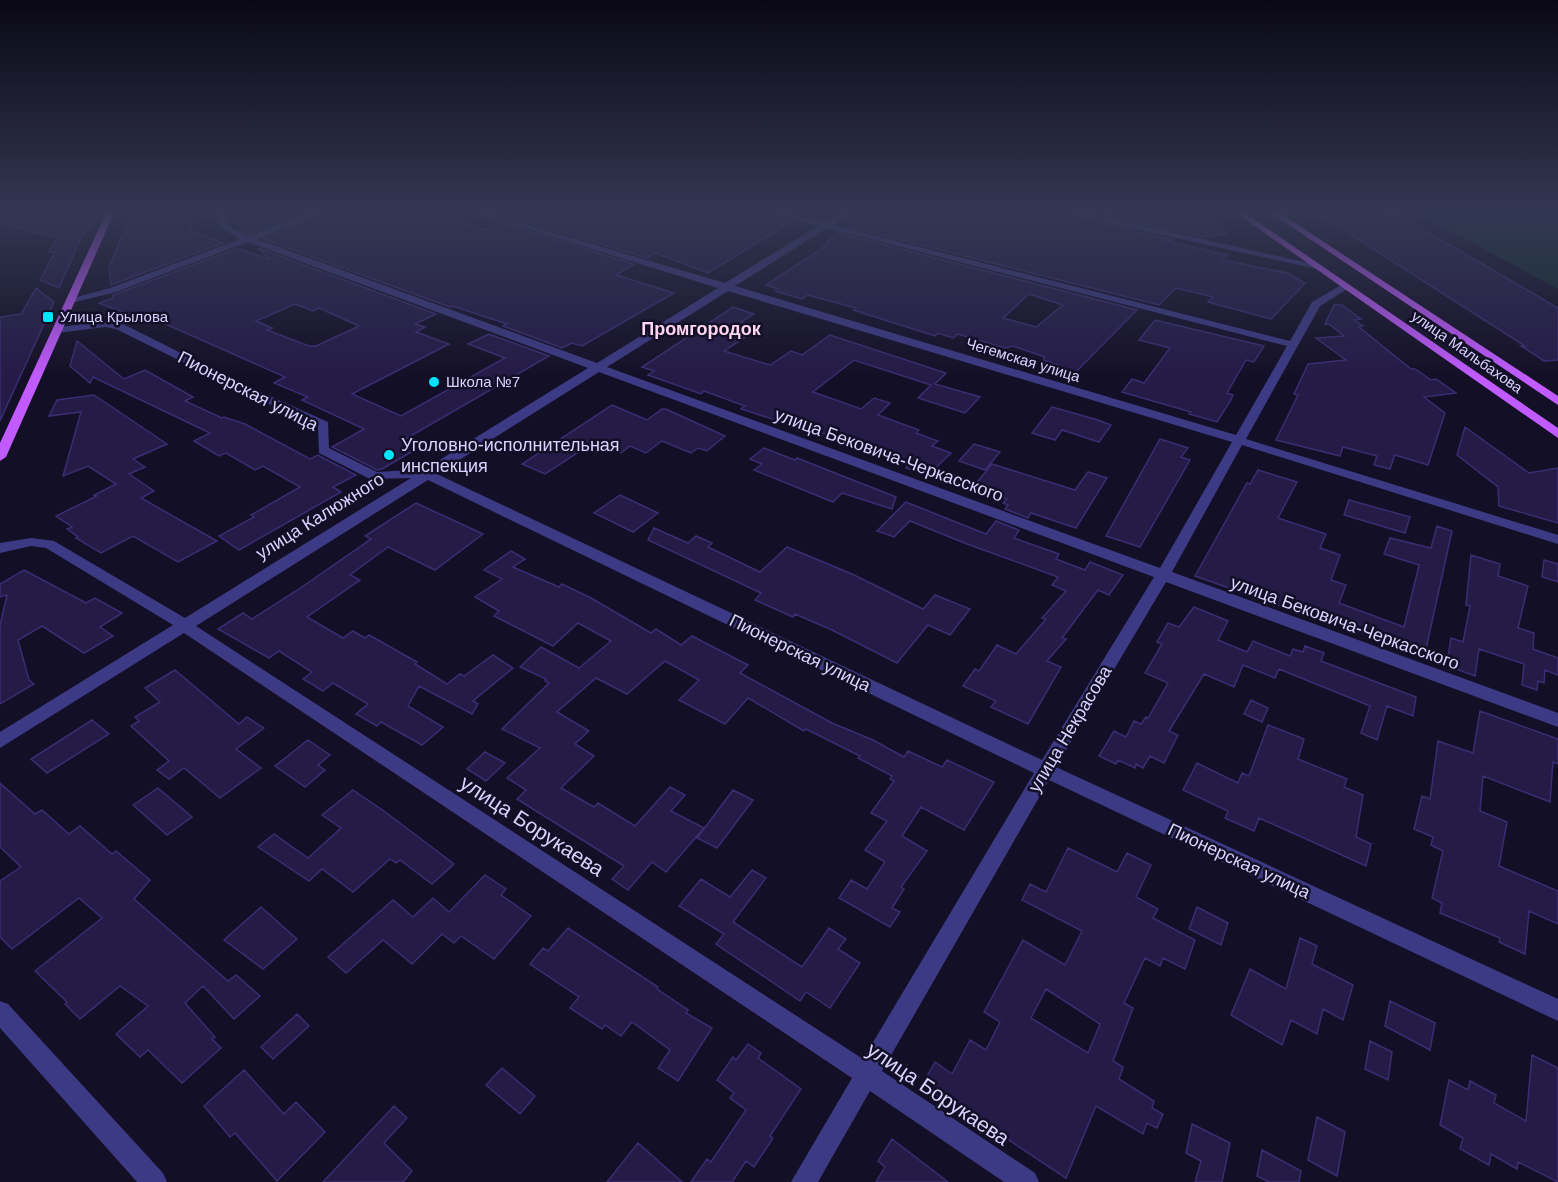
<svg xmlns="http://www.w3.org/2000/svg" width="1558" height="1182" viewBox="0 0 1558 1182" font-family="Helvetica,sans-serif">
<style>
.green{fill:#12302f}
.building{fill:#241b47;stroke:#3b2d73;stroke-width:1.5;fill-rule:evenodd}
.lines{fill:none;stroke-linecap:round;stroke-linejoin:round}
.minor{fill:#3d3a85;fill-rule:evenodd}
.major{fill:#c25bff;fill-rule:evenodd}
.poi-dot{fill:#00e5ff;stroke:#130f26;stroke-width:2}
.labels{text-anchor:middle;stroke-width:5;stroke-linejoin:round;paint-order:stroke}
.far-poi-label{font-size:15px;fill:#d9d4ff;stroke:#130f26;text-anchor:start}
.far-street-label{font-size:15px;fill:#d9d4ff;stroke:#130f26}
.far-quarter-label{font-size:18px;font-weight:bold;fill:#ffd6f0;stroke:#130f26}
.street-label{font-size:18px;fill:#d9d4ff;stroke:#130f26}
.poi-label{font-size:18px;fill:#d9d4ff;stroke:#130f26;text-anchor:start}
.near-street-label{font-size:21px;fill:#d9d4ff;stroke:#130f26}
</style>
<rect width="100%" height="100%" fill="#130f26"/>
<path class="green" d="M1421,213H1558V289L1426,218Z"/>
<path class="building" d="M31,213H89L92,229H85L59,288L40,280L55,252H49L57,238L1,224Z
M132,213H177L174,224L192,222L190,230L223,243L111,285L109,267Z
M262,213H306L248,234L231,220Z
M325,213H426L486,230L501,223L634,264L616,275L674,293L582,346L572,343L562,348L503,326L507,324L453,306L450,307L263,239Z
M524,213H771L793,221L708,273L655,253L647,258L512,218Z
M870,213H1070L1076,218L1174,240L1166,241L1228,255L1223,260L1287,273L1305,283L1271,319L1208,302L1213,297L1176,288L1159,305L849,227Z
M1096,213H1203L1224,228H1220L1228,234L1203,237Z
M1317,213H1354L1361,217L1398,215L1558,308V360L1544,361L1521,346H1525Z
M839,233L1137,310L1069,379L1050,373L1058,365L1043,360L1045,357L1013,346L1005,348L958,334L953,338L938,333L935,336L853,310L856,308L808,295L802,299L775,291L778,289L766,285L830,243L826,242ZM1029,294L1063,305L1036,327L1003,318Z
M238,248L270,260L258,248L436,314L415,324L425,327L416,332L449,344L352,394L401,416L505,358L468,344L489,334L549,356L402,441L418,448L382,469L377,470L332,447L364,429L302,400L308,397L274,383L285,377L152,318L145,321L99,303L113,298V295ZM295,304L313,311L319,308L359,326L316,346H309L267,330L272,328L256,321Z
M36,288L54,302L0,421V317L21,314Z
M1334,305H1342L1361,319L1354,320L1363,326L1359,327L1411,369H1415L1431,380L1436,379L1456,393L1424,397L1445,413L1428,465L1395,455L1390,469L1374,465L1377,456L1343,447L1340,456L1276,440L1298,395L1294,394L1308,364L1346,360L1316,338L1344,336L1329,324H1325Z
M733,307L754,314L741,322L759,328L724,351L770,365L791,351L802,355L830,335L946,373L935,384L980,397L965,413L918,398L931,385L854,360L813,392L861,409L874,398L890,403L878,415L919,430L916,433L938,441L932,446L951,453L927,476L906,468L908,465L883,456L885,455L831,434L830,436L780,419L778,421L741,409L745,406L704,391L701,394L648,375L654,371L642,367Z
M1155,320L1264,346L1254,362L1246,360L1227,393L1233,395L1231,400L1217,422L1189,414L1191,412L1122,392L1132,379L1144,383L1170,348L1139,340Z
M77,341L124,379L145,370L193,397L185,401L222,418L224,417L245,424L310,459L318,455L356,475L333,487L341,492L239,550L219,536L254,517L251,515L300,487L263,466L255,470L226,453L219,456L194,441L210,433L93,377L90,383L70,366Z
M94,395L167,444L133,459L145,467L129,474L154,491L141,498L217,541L178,562L133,536L101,553L76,538L78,537L67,529L72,527L56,516L97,496L94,495L116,484L88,466L63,476L81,412L49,416L57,400Z
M612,405L647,420L662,409H666L725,436L707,451L698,448L691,453L662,441L646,453L630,446L621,453L594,442L545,474L522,464Z
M1052,407L1098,420L1111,425L1099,442L1062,430L1055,440L1032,433Z
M1465,427L1529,473L1558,468V523L1499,506L1498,487L1457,455Z
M1160,439L1188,448L1181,457L1190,460L1140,547L1106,536Z
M974,444L1000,452L985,470L959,461Z
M764,448L795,460L797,458L896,497L892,509L842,493L833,502L754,470L762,464L750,459Z
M992,464L1075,490L1088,472L1107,478L1076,528L1031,513L1028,518L1005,509L1008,505L1003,503L1007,499L973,487Z
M1258,470L1297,482L1278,518L1326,534L1320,548L1340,555L1331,580L1346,585L1339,603L1404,627L1419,565L1384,554L1390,538L1431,548L1437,526L1452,531L1426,649L1385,635L1383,640L1357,631L1358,627L1286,601L1283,607L1195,576L1247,483L1250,484Z
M620,495L658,513L633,532L594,513Z
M1349,500L1410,517L1405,533L1344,515Z
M906,502L986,534L996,521L1019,530L1014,538L1059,554L1056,559L1085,570L1090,562L1123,575L1109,595L1098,590L1062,638L1066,639L1047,661L1061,667L1028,724L991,707L996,701L963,686L975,669L979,671L997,645L1016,654L1046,619L1042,618L1066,591L1052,585L1058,577L967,544L910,521L894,537L877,531Z
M416,503L483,534L435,570L388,547L350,575L360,580L307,617L343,638L353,631L365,638L369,635L417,662L415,664L447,684L460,674L464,676L493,655L513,668L473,701L478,704L472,714L419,686L408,706L443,727L422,745L381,722L377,726L356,714L368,704L333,683L323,691L303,679L312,672L279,651L269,658L218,629L243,613L252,619L296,591L371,539L365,536Z
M654,528L688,543L696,536L712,543L708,547L760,572L787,547L852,574L923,609L935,595L970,609L950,635L928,625L897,663L832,630L795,614L793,617L755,600L761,593L648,540Z
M511,551L525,559L513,567L559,587L562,584L591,598L651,633L656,629L681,645L692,636L748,665L740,673L832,723L873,740L904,757L908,751L942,767L947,760L994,782L964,830L921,807L902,836L927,851L901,887L904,889L892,908L900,912L890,927L839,898L851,880L867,889L885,862L865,850L887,821L871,813L894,781L890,779L892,776L858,758L860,756L806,729L804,731L748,698L725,724L679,700L699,680L665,661L627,694L596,678L557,712L589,731L575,744L594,756L561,788L594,807L598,803L635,826L670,787L685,795L671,811L704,828L666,872L652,862L628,890L612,879L624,866L517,799L526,790L507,778L540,748L502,729L549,683L545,681L546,679L520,667L541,647L579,668L611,641L578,623L553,646L494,616L499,611L475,597L502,579L484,570Z
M1471,555L1500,564L1498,576L1528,586L1518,628L1534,633L1533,649L1558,658V675L1545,670L1544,683L1538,681L1537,690L1522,685L1524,664L1479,649L1475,676L1456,669L1457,660L1448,657L1451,638L1463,642L1470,606L1466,605Z
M1544,560L1558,564V582L1542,577Z
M24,570L86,603L95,598L122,613L100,627L113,636L84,653L42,626L18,640L29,680L34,684L0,704V625L7,595L0,597V584Z
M1194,607L1228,621L1218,640L1247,652L1253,641L1290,656L1293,649L1303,652L1305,646L1324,653L1321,661L1416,697L1413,716L1387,706L1377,740L1361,733L1370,706L1279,669L1275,678L1243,665L1234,687L1204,674L1169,731L1178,735L1164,763L1150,756L1143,768L1136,764L1135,768L1118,760L1116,764L1099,756L1114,731L1126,737L1134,721L1141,724L1146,717L1148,718L1168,683L1145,673L1162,644L1157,642L1168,623L1179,627Z
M175,670L239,724L247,717L264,728L236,749L261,768L220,798L184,768L169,779L157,770L169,761L131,726L139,721L135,717L160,702L145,688Z
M1251,700L1268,708L1262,722L1244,714Z
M1480,711L1558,739V764L1553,762L1550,802L1483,776L1480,811L1507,822L1499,866L1558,891V924L1529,911L1525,954L1499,942L1500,938L1440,913L1442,903L1432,898L1443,851L1431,845L1433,837L1414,829L1422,796L1430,799L1438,741L1473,753Z
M92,720L109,734L47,773L31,759Z
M1268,725L1304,739L1298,759L1347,779L1344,787L1363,795L1356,837L1371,844L1366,866L1259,818L1254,831L1225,818L1228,811L1183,790L1197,763L1238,783L1242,773L1249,776Z
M308,740L330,755L318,765L325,770L305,787L275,766Z
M485,752L505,763L486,781L467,769Z
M0,783L35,814L42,810L69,834L80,826L112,854L116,851L150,880L134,899L228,981L236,975L260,996L234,1019L203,986L185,1003L215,1037L212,1039L221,1048L182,1083L148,1050L140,1057L116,1034L148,1006L120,986L80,1019L65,1004L67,1002L35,971L102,918L79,898L12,949L0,937V881L21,867L0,847Z
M158,788L192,817L167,835L133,805Z
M353,790L384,811L454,864L432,884L400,860L396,863L390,859L353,892L322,869L309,881L258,847L274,834L308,858L341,828L322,815Z
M733,790L753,800L717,848L697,838Z
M1068,848L1117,872L1127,853L1151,865L1136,897L1158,909L1153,918L1195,940L1185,969L1163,958L1160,966L1145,958L1124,1003L1133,1008L1113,1061L1123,1067L1119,1079L1154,1101L1152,1108L1163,1114L1157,1128L1147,1123L1143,1134L1096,1106L1066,1178L944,1097L943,1099L922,1085L935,1062L952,1074L970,1040L986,1050L1000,1022L984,1012L1023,940L1065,965L1082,931L1022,900L1030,884L1046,892ZM1046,989L1100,1024L1088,1053L1031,1018Z
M752,870L766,878L733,922L802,967L829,928L846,939L838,949L860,963L830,1008L806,992L800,1001L716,944L724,934L679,906L701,879L730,897Z
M485,875L506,889L501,895L531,916L494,959L461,936L454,943L442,934L412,964L383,940L346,973L328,957L393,900L413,917L433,898L449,912Z
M261,907L297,939L263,969L224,940Z
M1197,907L1228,923L1221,945L1189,929Z
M568,928L658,987L657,989L688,1010L686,1013L712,1028L678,1081L658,1068L670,1050L632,1022L621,1036L605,1025L602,1029L570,1008L579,997L530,964L543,948L548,951Z
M1300,938L1317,946L1312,964L1353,985L1343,1020L1323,1009L1317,1034L1291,1020L1282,1045L1231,1015L1250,969L1286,989Z
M1390,1001L1435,1023L1430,1050L1385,1026Z
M297,1014L309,1026L273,1059L261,1047Z
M1370,1041L1392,1052L1388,1080L1365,1069Z
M748,1044L761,1053L758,1058L801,1089L770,1136L773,1138L754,1167L746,1161L732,1182H691L707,1159L711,1162L746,1110L730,1098L734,1093L717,1080L733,1057L736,1060Z
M1532,1055L1558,1068V1182L1518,1162L1517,1169L1491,1154L1489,1165L1460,1149L1463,1138L1440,1125L1449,1080L1468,1090L1470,1081L1496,1095L1494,1103L1526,1121Z
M502,1068L535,1096L520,1114L486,1085Z
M244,1070L284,1114L296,1102L325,1132L277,1181L235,1133L230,1137L204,1106Z
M394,1106L407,1118L384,1143L412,1171L403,1182H323Z
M1317,1117L1345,1132L1337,1176L1308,1160Z
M1192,1124L1230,1143L1222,1182H1195L1201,1161L1186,1153Z
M892,1139L948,1182H876L885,1167L878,1161Z
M638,1143L682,1182H607Z
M1262,1150L1301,1171L1299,1182H1269L1257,1176Z"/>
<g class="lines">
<path class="minor" d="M215,213H223L229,226L248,236L312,213H323L257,239L597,363L718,288L475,213H487L725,283L818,226L773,213H786L824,222L839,213H849L833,225L1290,341L1312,302L1343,284H1349V288L1320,306L1246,439L1558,535V544L1242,445L1172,572L1558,713V727L1166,582L1056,767L1558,999V1021L1049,780L882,1071L1035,1173L1039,1182H1004L870,1091L818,1182H791L852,1078L184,633L0,748V732L173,625L46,548L31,546L0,553V543L31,538L54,541L185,618L411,478L370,479L319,453L318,427L235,388L116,329L105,327L57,333L53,332V328L105,321L123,324L243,384L328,422L329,448L377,472L425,469L588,368L248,242L116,292L71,303L66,300L110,288L240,239L220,227ZM827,228L1287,346L1236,435L735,286ZM728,291L1232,442L1160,568L607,367ZM599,372L1154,577L1042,760L437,474ZM428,480L1034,773L863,1059L196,626Z
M1072,213H1087L1322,266L1317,269L1076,216Z
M0,1001L8,1004L163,1173L167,1182H137L0,1028Z"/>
<path class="major" d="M106,213H114L6,457L0,461V443Z
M1236,213H1245L1558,428V438Z
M1271,213H1280L1558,396V405Z"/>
</g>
<linearGradient id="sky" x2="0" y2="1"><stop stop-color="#0a0815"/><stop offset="0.56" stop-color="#333752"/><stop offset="1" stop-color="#333752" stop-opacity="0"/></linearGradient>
<rect width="1558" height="378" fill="url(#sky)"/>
<g class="poi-dot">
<rect x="42" y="311" width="12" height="12" rx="3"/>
<circle cx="434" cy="382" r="6"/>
<circle cx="389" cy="455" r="6"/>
</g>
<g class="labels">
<g class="far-poi-label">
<text x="60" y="322">Улица Крылова</text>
<text x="446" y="387">Школа №7</text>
</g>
<g class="far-street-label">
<text transform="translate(1467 352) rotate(35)" y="5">улица Мальбахова</text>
<text transform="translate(1023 360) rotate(17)" y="5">Чегемская улица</text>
</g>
<g class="far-quarter-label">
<text x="701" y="335">Промгородок</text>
</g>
<g class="street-label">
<text transform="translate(248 391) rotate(27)" y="6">Пионерская улица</text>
<text transform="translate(889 455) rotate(20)" y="6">улица Бековича-Черкасского</text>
<text transform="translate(320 516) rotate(-32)" y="6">улица Калюжного</text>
<text transform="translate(1345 623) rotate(20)" y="6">улица Бековича-Черкасского</text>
<text transform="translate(800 653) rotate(26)" y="6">Пионерская улица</text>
<text transform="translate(1070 729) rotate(-59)" y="6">улица Некрасова</text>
<text transform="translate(1239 861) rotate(25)" y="6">Пионерская улица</text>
</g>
<g class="poi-label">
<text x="401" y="451">Уголовно-исполнительная<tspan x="401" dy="21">инспекция</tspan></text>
</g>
<g class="near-street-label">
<text transform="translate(532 826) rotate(33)" y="7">улица Борукаева</text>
<text transform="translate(938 1094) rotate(34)" y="7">улица Борукаева</text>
</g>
</g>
</svg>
